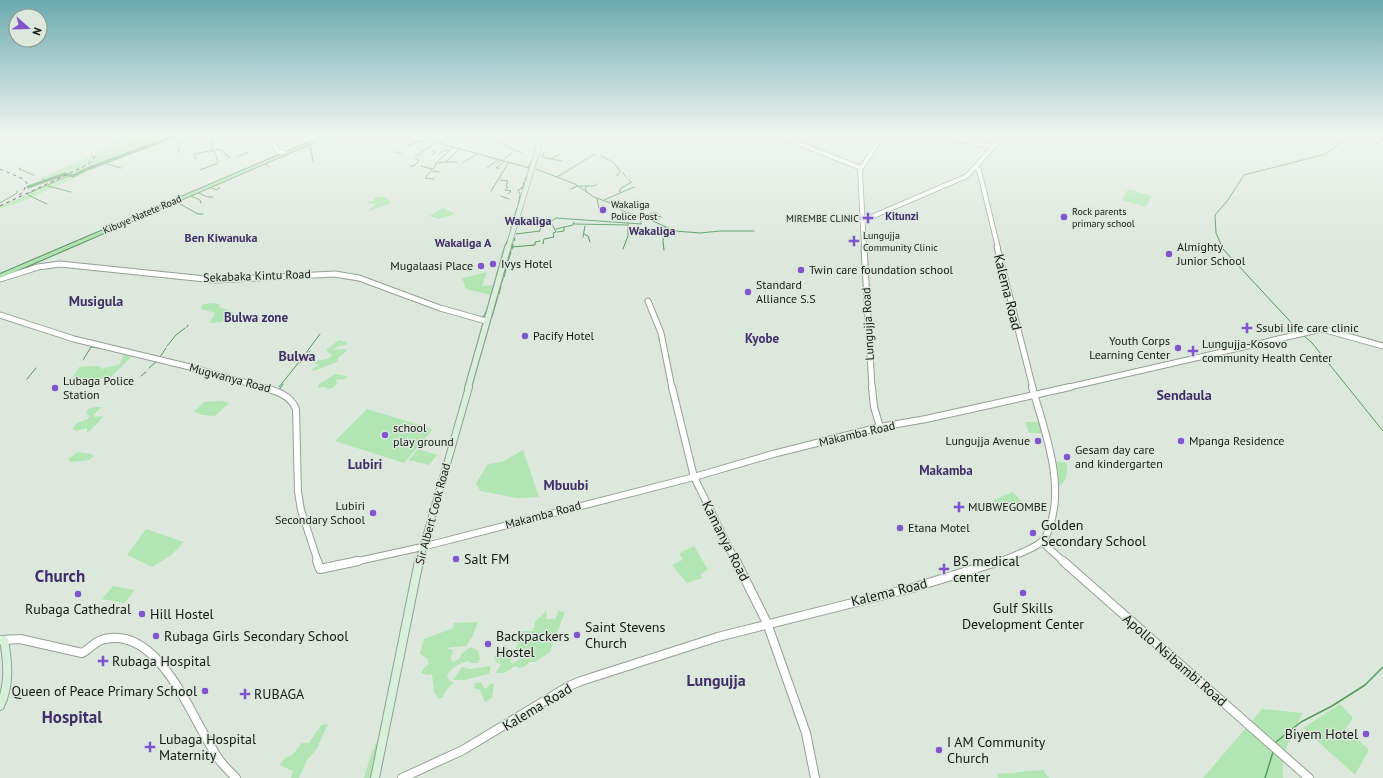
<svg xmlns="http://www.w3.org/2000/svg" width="1383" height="778" viewBox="0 0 1383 778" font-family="'PT Sans',sans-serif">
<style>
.green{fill:#b1e6b4}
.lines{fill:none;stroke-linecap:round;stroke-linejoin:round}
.stream-far1{stroke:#529c5a;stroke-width:1}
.stream{stroke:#529c5a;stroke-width:1.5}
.canal{stroke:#529c5a;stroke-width:3}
.tertiary-far3-casing{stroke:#959f95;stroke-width:5.5}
.tertiary-far2-casing{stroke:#959f95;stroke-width:7}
.tertiary-far1-casing{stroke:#959f95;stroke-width:8}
.tertiary-casing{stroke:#959f95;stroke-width:10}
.secondary-far3-casing{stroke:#959f95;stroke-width:6}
.secondary-far2-casing{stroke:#959f95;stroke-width:8}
.secondary-far1-casing{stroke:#959f95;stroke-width:8}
.secondary-casing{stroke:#959f95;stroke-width:10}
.primary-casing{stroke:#578e5c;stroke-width:2}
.tertiary-far3{stroke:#fff;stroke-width:4}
.tertiary-far2{stroke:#fff;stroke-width:5}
.tertiary-far1{stroke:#fff;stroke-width:6}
.tertiary{stroke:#fff;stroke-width:8}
.secondary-far3{stroke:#d7f0da;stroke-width:4.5}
.secondary-far2{stroke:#d7f0da;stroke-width:5.5}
.secondary-far1{stroke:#d7f0da;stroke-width:6}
.secondary{stroke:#d7f0da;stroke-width:8}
.primary{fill:#b0e1b4;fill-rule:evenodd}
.rail{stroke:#2d312d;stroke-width:1;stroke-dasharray:3.5 3.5;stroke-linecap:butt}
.poi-dot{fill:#7f55ce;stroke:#dde8dd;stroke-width:1.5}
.labels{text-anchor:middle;stroke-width:3;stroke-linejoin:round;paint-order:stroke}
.far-poi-label{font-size:10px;fill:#151915;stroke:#dde8dd;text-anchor:start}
.far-street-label{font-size:10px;fill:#151915;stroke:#dde8dd}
.far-neighbourhood-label{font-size:11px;font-weight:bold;fill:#412e69;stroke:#dde8dd}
.far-quarter-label{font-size:12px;font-weight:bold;fill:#412e69;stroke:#dde8dd}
.poi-label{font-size:12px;fill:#151915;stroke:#dde8dd;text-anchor:start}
.street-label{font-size:12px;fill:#151915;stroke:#dde8dd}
.neighbourhood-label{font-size:13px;font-weight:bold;fill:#412e69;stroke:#dde8dd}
.near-street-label{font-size:14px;fill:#151915;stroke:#dde8dd}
.quarter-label{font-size:14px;font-weight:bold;fill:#412e69;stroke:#dde8dd}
.near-poi-label{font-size:14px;fill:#151915;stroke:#dde8dd;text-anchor:start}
.near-neighbourhood-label{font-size:16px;font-weight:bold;fill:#412e69;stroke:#dde8dd}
.near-quarter-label{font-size:17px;font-weight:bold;fill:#412e69;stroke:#dde8dd}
</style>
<rect width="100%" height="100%" fill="#dde8dd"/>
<path class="green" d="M138,135H176L107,162L181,135L107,164L104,162L101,163L105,164L26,200L0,209V207L6,204C26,195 44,187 62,179C69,175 75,175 82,171L73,175H69L99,160L84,167L94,159L93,158C83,172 62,176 48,181L41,178Z
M1128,189L1152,196L1146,207L1121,200Z
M376,197H385L391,202L389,204L368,211L376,204H369L368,201H373Z
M443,208L455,214L439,219L429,216Z
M487,272L482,286L493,285L490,295L466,289L462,278Z
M214,303L220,305L219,307L234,312L227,322L209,323L215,313L201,309V307L203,304Z
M339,340L347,342L346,345L339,346L332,350L346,349L347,351L339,357L337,362L313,371L312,369L319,365L315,364L314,361L328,359L332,355L326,350Z
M124,355L131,357L109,379L83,378L71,380L79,367L99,366L103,369L107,367L110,371L108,367L119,365Z
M335,374L347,376L345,379L336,380L337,384L333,388L328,389L325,387L318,388L319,384Z
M222,401L229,403L215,416L202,415L194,412L204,402Z
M95,407H102L94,414V417L104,416L90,431L87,432V428L76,431L72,429L77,423L88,419L89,415L86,414L88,409Z
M367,409L433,429L404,463L335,441Z
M1025,422H1039L1042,433H1029Z
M418,449L437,455L429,465L409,460Z
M523,450L539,497L517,498L480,491L476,483L488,464L502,462Z
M78,452L92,454L93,457L89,460L71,462L68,459Z
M1056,461L1067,463C1067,473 1068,481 1059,486Z
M1013,492L1028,509H1000L993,500Z
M146,529L184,542L170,556L152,567L127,555Z
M694,546L708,570L700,574L702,578L687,583L672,565L682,560V557L680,556V553Z
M113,586L135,590L124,603L102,599Z
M547,610L546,619H555L558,611L565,612L550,652L535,662H529L526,666L519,668L515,666L504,673H496L501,664L497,663L494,657L500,652L503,646L506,645C509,651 512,655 511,662L514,663L521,658H528V655L514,653L518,643L517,634L518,631H533L535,622Z
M478,622L472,637L466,646L445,648L453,650L451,657L452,662L459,659L462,653L471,647L478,650L480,659L478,663H471L468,661C458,664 453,667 447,675L449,680L454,683L446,690L443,697L439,699L434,692L432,674L428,675L421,673L424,668L429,664L427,658L420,654L424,639L453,628L454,623Z
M491,666L489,674L465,680H453L462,667L470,669Z
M481,682L485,689L492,683L494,685L492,698L485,702L480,690L474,688L475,683Z
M1340,704L1353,718L1346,728L1369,750L1355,775L1303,728Z
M1262,709L1303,713C1291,735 1281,753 1283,778H1203Z
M328,724L316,750L307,760L299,778H291L293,771L279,765L285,758L292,755L302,743H309L321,725Z
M380,737L371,778H364C366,770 375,741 380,737Z
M1043,770L1049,778H998L997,774Z"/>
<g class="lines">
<path class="stream-far1" d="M435,135L437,141L446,145L529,168
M449,135L463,141
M482,135L485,136
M486,136L513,149
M211,139L212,150
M258,140L267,137
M111,143L131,135
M454,143L461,140
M309,145L310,144L313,162
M406,146L435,137
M301,149L304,146
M515,150L522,153
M214,151L217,158
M394,152L402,154
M544,152L542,157L551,159
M179,153L178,148L186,136L184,135
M439,154L444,150L449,151
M560,154L551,159L562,161
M432,155L436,151H433
M601,156L613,162
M237,157L249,152
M415,157L437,141
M217,159L218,161
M504,159L514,151
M196,160L194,154L220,149L230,158
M457,162H446L459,149
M104,163L121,168
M265,163L269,167
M437,163L446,162
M463,163L477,154
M497,163L501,160
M614,163L620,171L617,176
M410,166H414L419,161L416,159
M421,166L432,169
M21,168L19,169L34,175
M487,168L499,159
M500,168H496L504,161
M528,169L531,161
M536,169L575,184L594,197L610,203L623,211L641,217
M200,170L218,163
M433,171L439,172
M623,173L626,177
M557,177L595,154
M42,179L48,181
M434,179L425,178L436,165L435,164L452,148
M628,179L631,182
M500,180L508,181L506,186L508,187L505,190L511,191L508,194
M525,180L526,177
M48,186L71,192
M579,186H594L597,184
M587,186L585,189L587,191
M210,187L216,190L220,188
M522,189L524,182
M571,189L577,186
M491,191L509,162
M197,192L207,197H213
M621,192L619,191L621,188L632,182
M27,194L70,175
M520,194L518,190L522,188
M28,195L47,204
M191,196L200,200L201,203
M501,196L509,199
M597,199L599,208
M604,200L634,187
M177,201L180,204
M0,203L17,193V191
M180,204L198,214H203
M518,206L520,195
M651,213L650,215L656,213L658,214
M655,213H653L657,215
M654,215L661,217
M644,217L675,231L700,233L720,231H754
M647,217L649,216L659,220
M514,218L517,208
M532,218L551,221
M574,224L628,225
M511,228L514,220
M556,229L573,225L574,222
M557,232L564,231V227
M516,234L540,231V229L556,218L641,224V220
M584,234L588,236L590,242
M583,237L585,226
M514,241L515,238
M543,244L544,239L554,237L553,233L556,232L551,222
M506,245L507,241
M512,247L535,245V242L540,241
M512,249L513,244
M623,249L628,236V223
M664,250L663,241L665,227
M507,264L511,252
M504,277L507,266
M496,278L498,270
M501,284L503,279
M499,294L501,286
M491,295L496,279
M489,302L491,297
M482,317L484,316L488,307
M492,317L498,296
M489,326L490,322
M187,327L188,325
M1299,331L1223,249L1216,233L1215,215L1228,200L1244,175L1326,154L1350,135
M1303,335L1313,344L1383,431
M167,346L176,335L185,328
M160,357L166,348
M83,360L91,347L99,348
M300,361L320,334
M300,363L310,351
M149,368L156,362
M141,376L146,372
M27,379L36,368
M279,387L299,362
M279,390L283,384"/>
<path class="stream" d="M1275,745L1276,742L1301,722L1332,706L1365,685L1383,667
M1265,778L1273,752"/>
<path class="canal" d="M28,187L65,174L73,176L87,169L178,135"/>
<defs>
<path id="tertiary-far3" d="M267,135L279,152L285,153
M777,135L861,168
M941,135L993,147
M1369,135L1383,143
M976,168L979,170L998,248
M862,221L967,176L1004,135
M864,248L860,170L883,135"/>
<path id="tertiary-far2" d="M864,247L872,388
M997,247L1033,388
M0,279L38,267L60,264L215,280L335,274L359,278L440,308L486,321
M648,301L661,333L672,388
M0,315L74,339L194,368L265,388
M1065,388L1322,329L1383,346"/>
<path id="tertiary-far1" d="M261,387C275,391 290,394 296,409L298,492L301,510L318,562
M672,387L694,477L736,562
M872,387L874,407L880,427
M1042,542L1064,562
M354,562L422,547L694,477L773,454L880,427L926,419L1070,387
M998,562C1008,558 1035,549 1042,541C1046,538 1048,532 1049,528C1066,485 1044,429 1032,387"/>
<path id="tertiary" d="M317,561L320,569L358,561
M736,561L767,623L806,733L815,778
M1063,561L1309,778
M2,640L20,639L82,653C90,649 96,640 105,639C163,626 194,727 221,762C226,768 231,773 236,778
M402,778L463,750L569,686L581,681L718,637L912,588L1000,561"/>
<path id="secondary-far3" d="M508,248L542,135"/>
<path id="secondary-far2" d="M468,388L508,247"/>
<path id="secondary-far1" d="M419,562L469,387"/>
<path id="secondary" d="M0,706C10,685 8,663 4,640
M375,778L419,561"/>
<path id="primary" d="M326,135H331L0,278V274Z"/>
</defs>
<use href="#tertiary-far3" class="tertiary-far3-casing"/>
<use href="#tertiary-far2" class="tertiary-far2-casing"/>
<use href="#tertiary-far1" class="tertiary-far1-casing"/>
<use href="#tertiary" class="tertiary-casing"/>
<use href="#secondary-far3" class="secondary-far3-casing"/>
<use href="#secondary-far2" class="secondary-far2-casing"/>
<use href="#secondary-far1" class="secondary-far1-casing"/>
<use href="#secondary" class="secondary-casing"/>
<use href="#primary" class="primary-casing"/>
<use href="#tertiary-far3" class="tertiary-far3"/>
<use href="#tertiary-far2" class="tertiary-far2"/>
<use href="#tertiary-far1" class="tertiary-far1"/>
<use href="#tertiary" class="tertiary"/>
<use href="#secondary-far3" class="secondary-far3"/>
<use href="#secondary-far2" class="secondary-far2"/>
<use href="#secondary-far1" class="secondary-far1"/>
<use href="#secondary" class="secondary"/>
<use href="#primary" class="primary"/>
<path class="rail" d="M0,169L21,178L27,183L23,192L19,195
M0,206L85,166L90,163L95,156L91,153"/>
</g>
<linearGradient id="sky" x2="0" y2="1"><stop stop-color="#6caaaf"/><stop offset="0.55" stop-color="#f0f5f0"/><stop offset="1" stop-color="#f0f5f0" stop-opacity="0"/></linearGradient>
<rect width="1383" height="244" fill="url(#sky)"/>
<g class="poi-dot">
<circle cx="603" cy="210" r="4"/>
<circle cx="1064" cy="217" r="4"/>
<path d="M866 212h4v4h4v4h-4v4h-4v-4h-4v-4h4z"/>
<path d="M852 235h4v4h4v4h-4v4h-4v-4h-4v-4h4z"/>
<circle cx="1169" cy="254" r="4"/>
<circle cx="493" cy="264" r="4"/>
<circle cx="481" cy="266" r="4"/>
<circle cx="801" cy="270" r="4"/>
<circle cx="748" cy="292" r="4"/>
<path d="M1245 322h4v4h4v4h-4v4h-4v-4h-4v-4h4z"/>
<circle cx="525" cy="336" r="4"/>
<circle cx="1178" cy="348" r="4"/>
<path d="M1191 345h4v4h4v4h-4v4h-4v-4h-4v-4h4z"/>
<circle cx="55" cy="388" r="4"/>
<circle cx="385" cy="435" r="4"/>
<circle cx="1038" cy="441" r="4"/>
<circle cx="1181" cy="441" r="4"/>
<circle cx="1067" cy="457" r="4"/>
<path d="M957 501h4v4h4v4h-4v4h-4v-4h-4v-4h4z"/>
<circle cx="373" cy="513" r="4"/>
<circle cx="900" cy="528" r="4"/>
<circle cx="1033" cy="533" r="4"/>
<circle cx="456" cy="559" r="4"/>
<path d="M942 563h4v4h4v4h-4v4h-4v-4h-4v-4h4z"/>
<circle cx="1023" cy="593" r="4"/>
<circle cx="78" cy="594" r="4"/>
<circle cx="142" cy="614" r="4"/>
<circle cx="577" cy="635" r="4"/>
<circle cx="156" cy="636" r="4"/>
<circle cx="488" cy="644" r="4"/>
<path d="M101 655h4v4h4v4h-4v4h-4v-4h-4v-4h4z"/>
<circle cx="205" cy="691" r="4"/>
<path d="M243 688h4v4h4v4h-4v4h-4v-4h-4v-4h4z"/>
<circle cx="1366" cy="734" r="4"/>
<path d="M148 741h4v4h4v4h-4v4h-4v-4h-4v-4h4z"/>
<circle cx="939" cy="750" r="4"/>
</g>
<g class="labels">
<g class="far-poi-label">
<text x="611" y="208">Wakaliga<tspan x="611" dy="12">Police Post</tspan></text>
<text x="1072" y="215">Rock parents<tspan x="1072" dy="12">primary school</tspan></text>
<text x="859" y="222" text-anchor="end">MIREMBE CLINIC</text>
<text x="863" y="239">Lungujja<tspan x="863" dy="12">Community Clinic</tspan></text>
</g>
<g class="far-street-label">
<text transform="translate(142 214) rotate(-23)" y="4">Kibuye Natete Road</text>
</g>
<g class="far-neighbourhood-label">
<text x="902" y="220">Kitunzi</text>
</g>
<g class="far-quarter-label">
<text x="528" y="225">Wakaliga</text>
<text x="652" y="235">Wakaliga</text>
<text x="221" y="242">Ben Kiwanuka</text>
<text x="463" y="247">Wakaliga A</text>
</g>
<g class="poi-label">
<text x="1177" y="251">Almighty<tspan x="1177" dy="14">Junior School</tspan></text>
<text x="501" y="268">Ivys Hotel</text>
<text x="473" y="270" text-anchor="end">Mugalaasi Place</text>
<text x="809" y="274">Twin care foundation school</text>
<text x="756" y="289">Standard<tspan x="756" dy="14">Alliance S.S</tspan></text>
<text x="1256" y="332">Ssubi life care clinic</text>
<text x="533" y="340">Pacify Hotel</text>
<text x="1170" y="345" text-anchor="end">Youth Corps<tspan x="1170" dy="14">Learning Center</tspan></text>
<text x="1202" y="348">Lungujja-Kosovo<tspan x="1202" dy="14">community Health Center</tspan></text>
<text x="63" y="385">Lubaga Police<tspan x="63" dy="14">Station</tspan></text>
<text x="393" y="432">school<tspan x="393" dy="14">play ground</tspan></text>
<text x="1030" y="445" text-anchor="end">Lungujja Avenue</text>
<text x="1189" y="445">Mpanga Residence</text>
<text x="1075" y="454">Gesam day care<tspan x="1075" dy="14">and kindergarten</tspan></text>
<text x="365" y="510" text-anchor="end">Lubiri<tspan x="365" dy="14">Secondary School</tspan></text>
<text x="968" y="511">MUBWEGOMBE</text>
<text x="908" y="532">Etana Motel</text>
</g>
<g class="street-label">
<text transform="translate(257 276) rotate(-2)" y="4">Sekabaka Kintu Road</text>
<text transform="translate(868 324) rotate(-93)" y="4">Lungujja Road</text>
<text transform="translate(230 378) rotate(15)" y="4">Mugwanya Road</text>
<text transform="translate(857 434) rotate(-13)" y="4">Makamba Road</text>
<text transform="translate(433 514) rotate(-75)" y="4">Sir Albert Cook Road</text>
<text transform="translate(543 515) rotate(-15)" y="4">Makamba Road</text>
</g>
<g class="neighbourhood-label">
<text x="256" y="322">Bulwa zone</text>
<text x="762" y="343">Kyobe</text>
<text x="946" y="475">Makamba</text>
</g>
<g class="near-street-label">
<text transform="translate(1008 292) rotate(76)" y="5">Kalema Road</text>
<text transform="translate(726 541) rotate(63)" y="5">Kamanya Road</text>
<text transform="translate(889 592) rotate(-14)" y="5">Kalema Road</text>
<text transform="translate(1175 660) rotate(41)" y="5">Apollo Nsibambi Road</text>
<text transform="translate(537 707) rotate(-31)" y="5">Kalema Road</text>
</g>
<g class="quarter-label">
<text x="96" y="306">Musigula</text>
<text x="297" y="361">Bulwa</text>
<text x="1184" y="400">Sendaula</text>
<text x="365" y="469">Lubiri</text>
<text x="566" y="490">Mbuubi</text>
</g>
<g class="near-poi-label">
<text x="1041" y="530">Golden<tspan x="1041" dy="16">Secondary School</tspan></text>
<text x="464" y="564">Salt FM</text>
<text x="953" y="566">BS medical<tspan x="953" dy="16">center</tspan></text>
<text x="1023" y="613" text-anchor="middle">Gulf Skills<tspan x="1023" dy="16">Development Center</tspan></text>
<text x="78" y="614" text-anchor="middle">Rubaga Cathedral</text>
<text x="150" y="619">Hill Hostel</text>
<text x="585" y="632">Saint Stevens<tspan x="585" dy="16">Church</tspan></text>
<text x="164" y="641">Rubaga Girls Secondary School</text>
<text x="496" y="641">Backpackers<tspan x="496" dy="16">Hostel</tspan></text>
<text x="112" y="666">Rubaga Hospital</text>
<text x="197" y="696" text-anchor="end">Queen of Peace Primary School</text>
<text x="254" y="699">RUBAGA</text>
<text x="1358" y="739" text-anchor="end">Biyem Hotel</text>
<text x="159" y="744">Lubaga Hospital<tspan x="159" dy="16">Maternity</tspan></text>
<text x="947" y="747">I AM Community<tspan x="947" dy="16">Church</tspan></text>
</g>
<g class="near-neighbourhood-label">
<text x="716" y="686">Lungujja</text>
</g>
<g class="near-quarter-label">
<text x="60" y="582">Church</text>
<text x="72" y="723">Hospital</text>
</g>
</g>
<g transform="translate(28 28) rotate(110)"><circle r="19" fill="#dde8dd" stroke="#8d958d"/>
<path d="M0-3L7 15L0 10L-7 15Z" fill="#7f55ce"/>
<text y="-6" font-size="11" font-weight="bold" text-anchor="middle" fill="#151915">N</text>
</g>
</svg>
